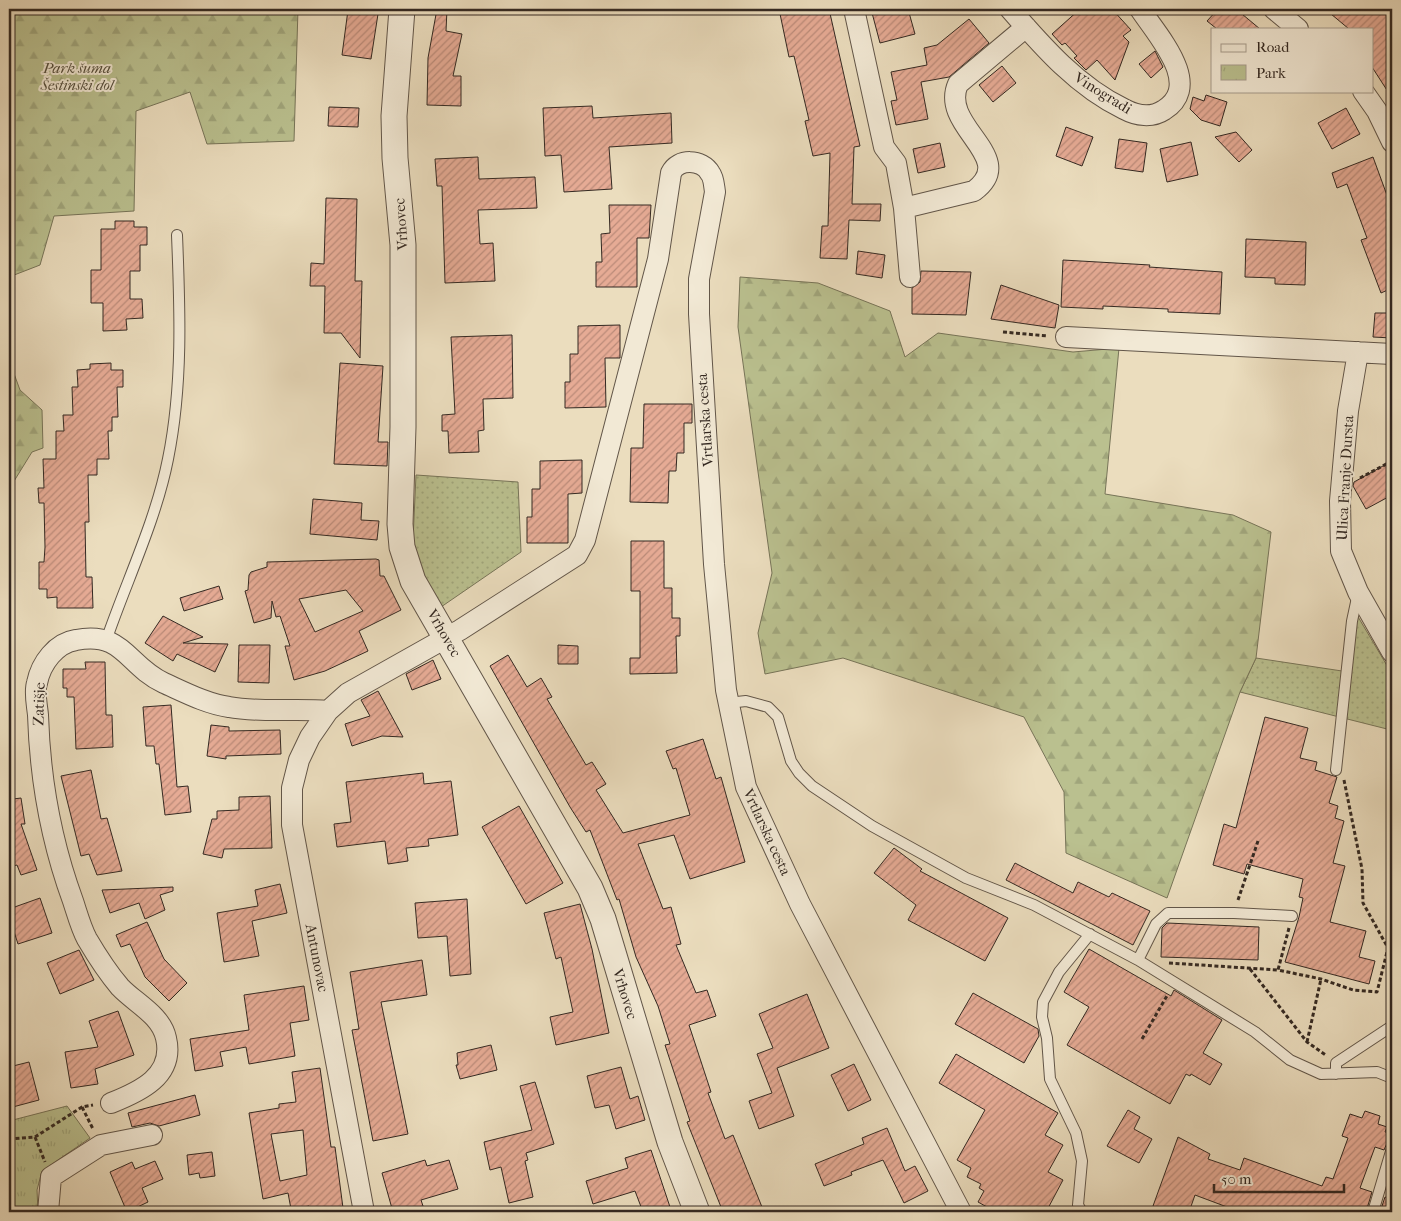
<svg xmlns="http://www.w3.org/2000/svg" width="1401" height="1221" viewBox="0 0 1401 1221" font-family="'IM FELL French Canon',serif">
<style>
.grass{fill:url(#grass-dots);stroke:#777458}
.forest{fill:url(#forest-firs);stroke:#777458}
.park{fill:url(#park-tufts);stroke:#777458}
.building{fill:url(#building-hatch);stroke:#342922;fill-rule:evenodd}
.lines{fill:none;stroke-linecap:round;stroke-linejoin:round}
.service-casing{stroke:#625649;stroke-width:12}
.minor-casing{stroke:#625649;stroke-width:22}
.tertiary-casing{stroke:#625649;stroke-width:27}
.path{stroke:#342922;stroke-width:3;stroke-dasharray:4 2.5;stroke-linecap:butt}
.service{stroke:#f2e9d5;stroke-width:10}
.minor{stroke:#f2e9d5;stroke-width:20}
.tertiary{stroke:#f2e9d5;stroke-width:25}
.labels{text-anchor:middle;stroke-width:4;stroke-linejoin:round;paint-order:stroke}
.park-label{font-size:15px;font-style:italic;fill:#564f3d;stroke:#f2e9d5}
.street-label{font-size:15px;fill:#342922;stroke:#f2e9d5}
</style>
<defs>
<pattern id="grass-dots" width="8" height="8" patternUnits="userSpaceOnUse" patternTransform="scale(1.25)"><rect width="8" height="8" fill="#bac08f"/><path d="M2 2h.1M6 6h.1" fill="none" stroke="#a0a57b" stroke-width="1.8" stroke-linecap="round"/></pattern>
<pattern id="forest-firs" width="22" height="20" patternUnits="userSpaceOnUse" patternTransform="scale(1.25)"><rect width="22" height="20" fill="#bac08f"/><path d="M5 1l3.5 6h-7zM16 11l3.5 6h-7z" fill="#a0a57b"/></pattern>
<pattern id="park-tufts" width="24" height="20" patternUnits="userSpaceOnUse" patternTransform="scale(1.25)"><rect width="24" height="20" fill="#bac08f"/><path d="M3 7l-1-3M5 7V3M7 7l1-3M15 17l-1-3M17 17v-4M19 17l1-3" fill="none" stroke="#a0a57b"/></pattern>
<pattern id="building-hatch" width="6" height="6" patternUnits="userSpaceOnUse" patternTransform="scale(1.25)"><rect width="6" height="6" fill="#e6ab95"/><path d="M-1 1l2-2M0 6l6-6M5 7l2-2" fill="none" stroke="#bb8b79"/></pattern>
</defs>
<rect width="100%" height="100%" fill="#ebddbe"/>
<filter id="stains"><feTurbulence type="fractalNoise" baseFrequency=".004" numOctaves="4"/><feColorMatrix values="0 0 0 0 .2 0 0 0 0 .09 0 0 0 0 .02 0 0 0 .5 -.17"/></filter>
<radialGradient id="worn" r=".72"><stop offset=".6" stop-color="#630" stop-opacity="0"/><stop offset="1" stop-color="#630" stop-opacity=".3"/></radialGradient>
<path class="grass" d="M416,475L518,482L521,552L441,607L421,573L413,540Z
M1351,605L1392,674L1391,730L1240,692L1256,658L1342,671Z"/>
<path class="forest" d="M9,9H298L294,141L207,144L190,92L136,111L134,211L54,216L40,265L9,277Z
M568,9H689V12L569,14Z
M740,277L818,283L890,311L905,357L938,333L1073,352L1119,348L1105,494L1233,515L1271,532L1256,658L1240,692L1167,898L1066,853L1064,792L1024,717L843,658L765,674L758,633L772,573L738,327Z
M9,360L20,390L42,410L43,448L32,452L11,486L9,507Z"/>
<path class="park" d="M67,1106L90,1138L42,1171L37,1190L38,1212H9V1121Z"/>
<path class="building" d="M437,9H447L446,31L462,34L453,76H461V106L427,105L428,58Z
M779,9H829L860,146L854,147L852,204H881L880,221L849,220L847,259L820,258L822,226H828L830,153L813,156L805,121L809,120L794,56L789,57Z
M871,9H908L915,34L880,43Z
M1080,9H1112L1131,30L1123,36L1129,42L1115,80L1097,60L1086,70L1074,58L1077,56L1065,43L1062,45L1052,34Z
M1218,9H1236L1260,29H1217L1207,21Z
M1325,9H1392V98L1372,67V29H1349Z
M348,10L378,14L371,59L342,55Z
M969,19L989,43L949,77L921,82L928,119L896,125L891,101L897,100L891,72L927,65L924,48L937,45Z
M1155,51L1163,67L1151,78L1139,64Z
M1002,66L1016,83L993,102L979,85Z
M1206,95L1227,102L1220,126L1201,120L1190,109L1193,97L1204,101Z
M592,106L593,118L671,113L672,143L609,147L612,189L564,192L561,155L545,156L543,108Z
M329,107L359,108L358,127L328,126Z
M1346,108L1360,134L1332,149L1318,123Z
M1066,127L1093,137L1082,166L1056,156Z
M1236,132L1252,150L1239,162L1215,137Z
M1119,139L1147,143L1143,172L1115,168Z
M1191,142L1198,175L1167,182L1160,149Z
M940,143L945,167L918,173L913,149Z
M478,157L479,179L535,177L537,208L478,210L480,244L493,243L495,281L445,283L442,186H437L435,159Z
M1373,157L1392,209V288L1381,293L1361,240L1367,238L1347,184L1337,188L1332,173Z
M326,198L357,199L355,281H362L360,358L341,333H324L325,286H310L311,263L324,264Z
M609,205H651L649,238H637V287H596V262H602L601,234L610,233Z
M115,221H134V227H147V245H140V271H130V299H142L143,318L126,319L127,330L103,331V303H91V270H101V229H115Z
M1246,239L1306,242L1305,285L1275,284V278L1245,277Z
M858,251L885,255L882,278L856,274Z
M1063,260L1150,265L1149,267L1222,272L1220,314L1168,312V309L1103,306V309L1061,307Z
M921,271L971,272L966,315L912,314V288L920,282Z
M1001,285L1059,305L1055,328L991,319Z
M1375,313H1392V338L1373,337Z
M620,325V358H605L606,407L565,408V382H570V354H578V326Z
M512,335L513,398L483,399L484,430L478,431L479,452L449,453L448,431H442V415L455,414L451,337Z
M111,363V370H123V387H117L118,417H112V431H108L109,459H97V475H88L89,522H85L86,577H92L93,608H57V597L47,598V589H39V562H44L45,547L44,503H39L38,488H44L43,459H56V431H64L63,415H73L72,387H78L77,370L90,369V364Z
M340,363L383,366L378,442H388L387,466L334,464Z
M644,404H692V423H684V453H677L676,471H669L668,503L630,502L631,448H643Z
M582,460V493L568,494V543H527V517H532V489H540V461Z
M1392,461V495L1366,509L1353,486L1354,482Z
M313,499L362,503L361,520L379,521L377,540L310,534Z
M631,541H664V588H672V618H680V636H676L677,673L630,674V658H640V591H631Z
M376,559L379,560L380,576H384L401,610L359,631L368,651L325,671L294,680L285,646H290L280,616L276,617L272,601L271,618L254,623L245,591L248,590L249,575L251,572L267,567V562ZM346,590L363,611L315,632L299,599Z
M219,586L223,599L184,611L180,598Z
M163,616L203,637L183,643L228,644L215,672L177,654L173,661L145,643Z
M239,645H270L269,683L238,682Z
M558,645L578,646V664H558Z
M508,655L527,687L541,678L552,697L547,699L586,765L592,762L606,784L596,790L623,833L690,815L676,768L673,769L666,751L703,739L716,779L721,777L745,862L690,879L674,835L638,844L663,909L671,907L681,944L676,945L696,993L707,990L716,1016L689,1025L711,1092L708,1093L725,1139L733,1135L764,1212H723L687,1122L690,1121L665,1045L670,1044L658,1006L636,957L619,899L617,900L590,830L586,832L570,807L490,666Z
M433,660L441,679L412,690L406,674Z
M85,662H105L106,715H112L113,747L76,749L74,697H67V688H63V669H86Z
M378,691L403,737L382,736L352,746L345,724L370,716L361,700Z
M171,705L177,787L188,786L191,812L165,815L159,764H156L154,746H146L143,707Z
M1265,717L1308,728L1300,758L1317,762L1315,770L1337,777L1329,803L1338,806L1335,818L1344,821L1333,863L1345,866L1330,922L1366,931L1359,957L1375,961L1369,984L1285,962L1299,917L1303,898L1299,897L1303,879L1247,864L1244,874L1213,865L1224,824L1236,828Z
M211,725L229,727V731L280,730L281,754L226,756V759L207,756Z
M91,770L101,819L107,818L122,871L97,875L89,854L81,856L61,776Z
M423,773L424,784L451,781L458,835L428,839L429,846L406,848L408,861L388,864L385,841L337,847L334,824L351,822L346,782Z
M9,794H11L13,799L21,798L25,824H21L37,870L21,875L17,865L9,867Z
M270,796L272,848L224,849L222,858L203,854L212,819H217V811L239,810V797Z
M519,806L563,883L526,904L482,827Z
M894,848L922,869L920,871L1008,918L985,961L908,920L916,905L874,873Z
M1015,863L1073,893L1078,882L1109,897L1112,893L1150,911L1133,945L1006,880Z
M280,884L287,913L252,921L259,956L224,962L217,913L258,906L255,890Z
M173,887V891L160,895L165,910L145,919L139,903L110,913L102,890Z
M40,898L52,933L18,944L9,916V909Z
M467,899L471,974L450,976L447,936L418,938L415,903Z
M580,904L592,949L609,1033L556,1045L550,1017L573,1012L561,957L556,959L544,913Z
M147,922L164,959L187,983L169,1001L145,977L130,944L121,947L116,935Z
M1167,923L1259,927L1258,960L1161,957L1162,928Z
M1089,949L1171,996L1174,990L1222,1020L1203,1053L1222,1064L1210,1085L1191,1074L1190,1076L1186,1074L1170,1104L1067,1045L1089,1007L1064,992Z
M79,950L94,980L60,994L47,963Z
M422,960L427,995L381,1002L408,1134L373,1141L352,1030L359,1029L350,972Z
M304,986L309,1020L290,1023L295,1056L249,1064L246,1047L220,1052L223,1066L195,1071L190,1039L249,1030L244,995Z
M973,993L1038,1029L1039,1036L1024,1063L955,1024Z
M807,994L829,1048L777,1068L794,1116L759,1129L749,1101L772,1093L757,1054L773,1048L759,1014Z
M118,1011L134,1055L95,1069L98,1084L71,1088L65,1052L98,1047L89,1021Z
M491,1045L497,1070L460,1079L456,1065H458L457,1053Z
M956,1054L1058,1113L1045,1135L1063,1145L1048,1172L1063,1180L1046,1212H996L978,1202L984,1191L979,1188L981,1184L967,1177L971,1168L957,1160L985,1110L939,1083Z
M29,1062L39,1100L9,1108V1067Z
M854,1064L871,1100L848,1111L831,1075Z
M621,1067L630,1099L638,1096L645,1120L616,1129L609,1105L595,1108L587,1076Z
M320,1068L331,1147H335L343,1208L310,1212L309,1206L291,1209L288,1193L263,1199L249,1113L279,1108V1104L296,1102L292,1072ZM303,1130L307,1175L280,1181L271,1134Z
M535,1082L554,1144L526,1153L528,1160L525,1161L533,1197L509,1203L501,1167L490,1170L484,1142L532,1130L520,1086Z
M195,1095L200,1115L159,1126L150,1123L132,1127L128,1113Z
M1128,1110L1140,1117L1134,1129L1152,1139L1139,1163L1107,1146Z
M1365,1111L1380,1116L1378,1124L1387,1127L1385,1132L1392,1133V1141L1387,1143L1384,1150L1375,1147L1360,1188L1372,1192L1366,1212H1225L1227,1207L1195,1195L1189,1212H1170L1153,1206L1178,1137L1210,1154L1208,1159L1240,1170L1244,1158L1322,1186L1326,1177L1333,1179L1348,1138L1342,1136L1350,1114L1362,1118Z
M887,1128L905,1171L915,1166L928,1191L904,1203L883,1160L851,1172L852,1175L824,1186L815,1164L864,1144L862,1138Z
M651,1150L670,1207L656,1212H643L635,1191L593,1204L586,1181L628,1168L625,1158Z
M212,1152L215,1176L200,1178L199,1173L189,1175L187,1155Z
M425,1160L427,1166L449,1160L458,1189L421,1200L425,1212H393L382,1173Z
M155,1161L163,1179L142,1188L148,1202L127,1212L110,1172L132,1162L135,1169Z
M1385,1197L1392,1199V1212H1380Z"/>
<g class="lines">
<defs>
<path id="service" d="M107,638C127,580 156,520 168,459C183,385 180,309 177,235
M728,703L746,701L768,707L778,717L791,761L799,773L812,786L872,826L966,878L1034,905L1138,960L1255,1032L1290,1060L1321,1074L1377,1072L1392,1078
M1336,770L1352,621L1358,593
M1138,960L1156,924L1168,913H1234L1292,916
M1336,1074V1063L1392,1026
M1082,1212L1078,1205L1082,1161L1076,1133L1050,1079L1047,1038L1042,1017L1043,1002L1059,972L1090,934
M1373,1212L1392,1148"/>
<path id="minor" d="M854,9L884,147L896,163L904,208L910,277
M1010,9C1043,47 1078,87 1124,109C1137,116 1152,118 1164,110C1204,85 1157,35 1140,9
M1274,9L1298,29
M1363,91L1377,111L1392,142
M904,208L974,191C1020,157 939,127 958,84L1026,27
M1066,337L1392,354
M1358,352L1348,411L1340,501L1341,551L1358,592L1392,652
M111,1103C139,1092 175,1076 166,1038C161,1015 135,1003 120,987C108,973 97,956 87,939C81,928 77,913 73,901C51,841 40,779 38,715C37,705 34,692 37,683C41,663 56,643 76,640C124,631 126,665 164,683C184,692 207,704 229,707C261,713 295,708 328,711
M48,1212L51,1177L101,1145L152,1135
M364,1212L292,825V788L299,760L310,737L328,711L348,693L460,630L577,555L585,540L658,259L671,173C678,158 702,159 710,173C714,178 714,186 715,192L699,279V314L714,564L726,690L746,787L800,904L961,1212"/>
<path id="tertiary" d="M402,9L394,116L395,158L403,245V427L400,524L402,547L413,581L590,888L603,919L670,1142L697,1212"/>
</defs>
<use href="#service" class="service-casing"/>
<use href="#minor" class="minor-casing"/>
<use href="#tertiary" class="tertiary-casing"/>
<path class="path" d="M1003,332L1048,336
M1360,478L1392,461
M1344,780L1362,869L1363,903L1388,948
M1238,900L1258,841
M1289,928L1278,970L1321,979L1353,990L1377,992L1388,948L1392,944
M1169,963L1278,970
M1250,969L1307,1042L1327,1056
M1142,1039L1168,994
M1307,1042L1321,979
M82,1107L93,1129
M35,1137L45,1162
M9,1139L35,1137L82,1107L93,1105"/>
<use href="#service" class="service"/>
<use href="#minor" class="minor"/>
<use href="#tertiary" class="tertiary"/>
</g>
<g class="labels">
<g class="park-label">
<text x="77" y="73">Park šuma<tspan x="77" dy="17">Šestinski dol</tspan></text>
</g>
<g class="street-label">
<text transform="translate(1103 93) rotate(32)" y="5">Vinogradi</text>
<text transform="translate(401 224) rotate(-94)" y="5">Vrhovec</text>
<text transform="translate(705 420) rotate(-94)" y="5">Vrtlarska cesta</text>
<text transform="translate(1345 478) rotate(-87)" y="5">Ulica Franje Dursta</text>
<text transform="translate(444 633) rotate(60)" y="5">Vrhovec</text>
<text transform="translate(39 704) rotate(-88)" y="5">Zatišje</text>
<text transform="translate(767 832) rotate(65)" y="5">Vrtlarska cesta</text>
<text transform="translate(317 958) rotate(79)" y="5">Antunovac</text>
<text transform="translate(625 994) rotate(73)" y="5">Vrhovec</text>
</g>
</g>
<rect width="1401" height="1221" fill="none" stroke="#ebddbe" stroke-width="30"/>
<rect x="10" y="10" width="1381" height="1201" fill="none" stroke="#342922" stroke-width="2.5"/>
<rect x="15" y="15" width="1371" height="1191" fill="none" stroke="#342922"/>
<rect x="1211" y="28" width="162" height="65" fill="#f2e9d5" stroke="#a69c8d"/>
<rect x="1221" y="44" width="25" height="8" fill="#f2e9d5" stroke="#a69c8d"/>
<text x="1256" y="52" font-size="15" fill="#342922">Road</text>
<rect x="1221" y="65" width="25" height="15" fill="url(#park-tufts)" stroke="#a69c8d"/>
<text x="1256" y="78" font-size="15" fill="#342922">Park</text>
<path d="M1214 1184v8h130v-8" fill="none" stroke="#342922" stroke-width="2.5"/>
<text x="1221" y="1184" font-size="15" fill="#342922" stroke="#f2e9d5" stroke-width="4" paint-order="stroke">50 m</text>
<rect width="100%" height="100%" filter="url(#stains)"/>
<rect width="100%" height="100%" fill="url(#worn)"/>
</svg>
